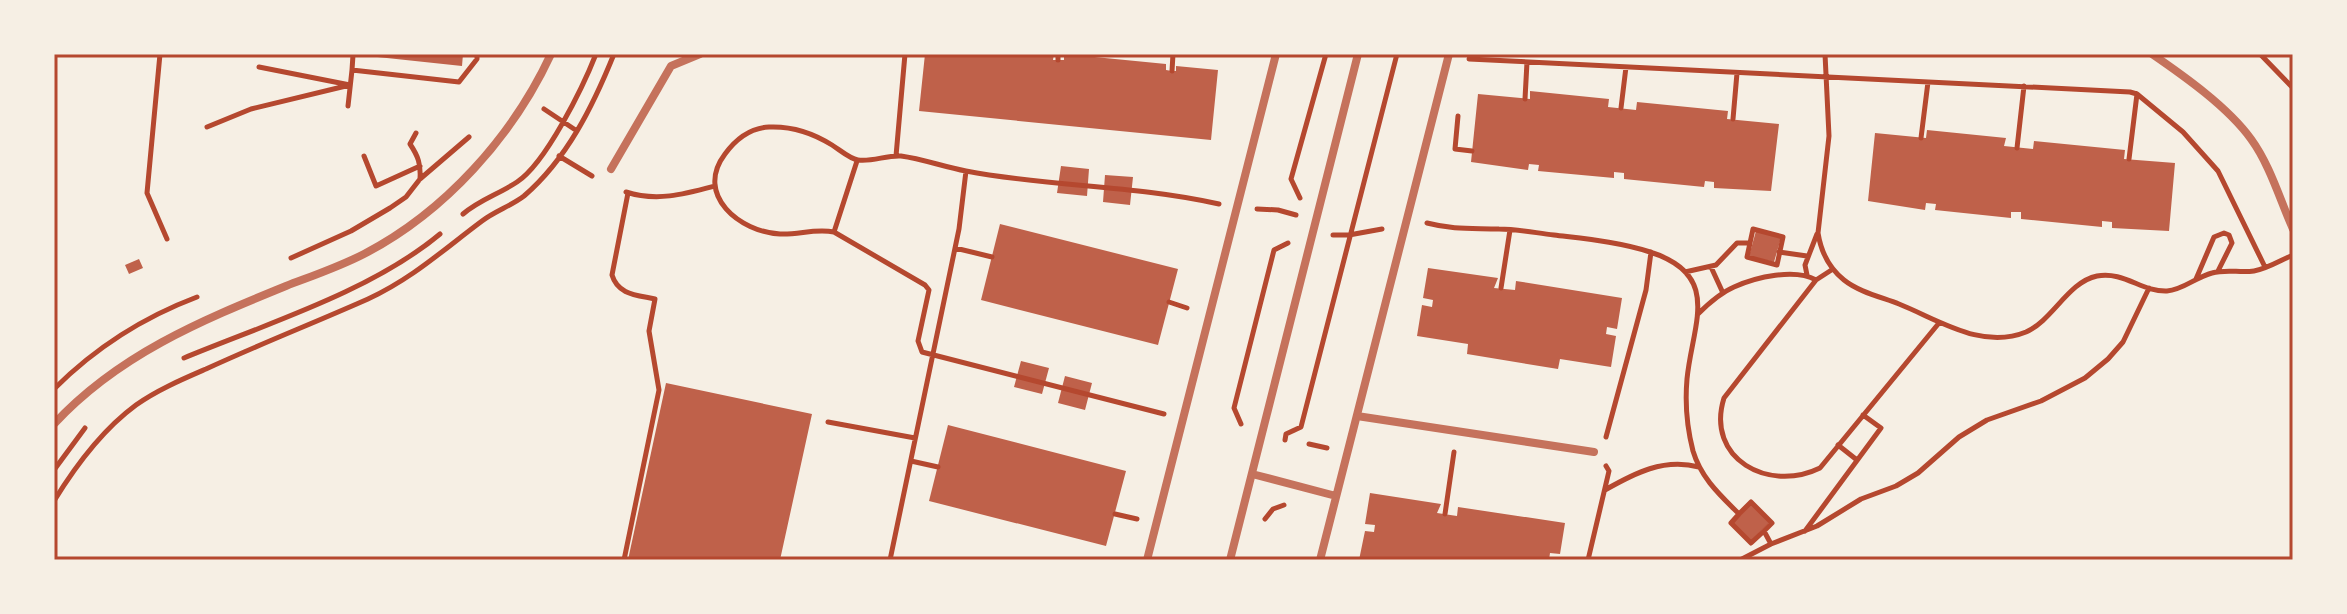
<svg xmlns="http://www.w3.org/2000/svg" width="2347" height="614" viewBox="0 0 2347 614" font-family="Roboto,sans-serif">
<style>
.building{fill:#bf614a}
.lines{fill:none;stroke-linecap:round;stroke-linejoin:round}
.path{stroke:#b5482f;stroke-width:5}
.minor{stroke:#c5725c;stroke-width:8}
.neatline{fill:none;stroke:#b5482f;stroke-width:3}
</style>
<rect width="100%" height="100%" fill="#f6efe4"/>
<path class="building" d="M368,54H463L462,66L368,56Z
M925,54H1054L1053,60H1064V54L1166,64V70L1172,71H1176V66L1218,70L1211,140L919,111Z
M1530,91L1609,99L1608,107L1636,110L1637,102L1728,111L1727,119L1779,124L1771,191L1714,188V182L1705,181L1704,187L1624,179V173L1614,172V178L1538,171L1539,165L1529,164L1528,170L1471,162L1478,94L1530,99Z
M1927,130L2006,138L2004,146L2033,149L2034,141L2125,150L2124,159L2175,163L2169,231L2112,228V222L2102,221V227L2021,219V212H2011V218L1935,210L1936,204L1926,203L1925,210L1868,201L1875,133L1926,138Z
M1061,166L1089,169L1087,196L1057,193Z
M1105,175L1133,177L1130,205L1103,202Z
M1000,224L1178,269L1158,345L981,300Z
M1756,231L1781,238L1774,262L1749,256Z
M139,259L143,268L129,274L125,265Z
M1428,268L1498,278L1494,288L1515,290L1516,281L1622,298L1617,329L1607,327L1606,334L1616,336L1611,367L1560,359L1558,369L1467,354L1468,344L1417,336L1422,305L1432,307L1433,300L1423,298Z
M1021,361L1049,368L1042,394L1014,387Z
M1065,376L1092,383L1085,410L1058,403Z
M666,383L812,414L780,560H628Z
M948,425L1126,471L1106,546L929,501Z
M1370,493L1441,504L1437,513L1457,516L1458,507L1565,523L1560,554L1550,553L1549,560H1359L1365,531L1374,532L1375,525L1365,524Z
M1751,504L1770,522L1751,541L1733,523Z"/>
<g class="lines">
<path class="path" d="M160,54L147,193L167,239
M1825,54L1829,136L1818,233C1821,252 1829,268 1844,280C1859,292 1881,297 1899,304C1939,320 1982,350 2026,332C2053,320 2068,282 2097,276C2124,271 2142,292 2167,291C2183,290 2196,277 2212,273C2226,269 2240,273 2254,271C2267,269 2281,260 2293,255
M2260,54L2293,88
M353,55L352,70L459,82L477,59V54
M1469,59L2130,92L2137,94L2129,159
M1058,60V54
M1172,71L1173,54
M2137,94L2183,132L2218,171L2265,267
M1525,99L1527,62
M348,106L352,70
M1621,108L1626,67
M544,109L577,131
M1458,116L1455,149L1472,151
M1733,119L1737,73
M207,127L251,109L350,85L259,67
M416,133L410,144C418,156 421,164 420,179
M1921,138L1928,82
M2017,148L2024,86
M364,156L376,186L420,166
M559,156L592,176
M896,156L905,54
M626,192C657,202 685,194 715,186
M1300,198L1291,179L1326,54
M1257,209L1278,210L1296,215
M463,214C479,200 499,194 517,182C546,163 583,87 596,54
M1427,223C1454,230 1472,228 1499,229C1518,229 1536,233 1554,235C1586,239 1619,242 1650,252C1723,275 1692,325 1687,379C1685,402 1687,428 1693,451C1701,478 1720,495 1739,514L1731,523L1751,543L1764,531L1771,544L1817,526L1861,499L1896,486L1918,473L1959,437L1987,420L2041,401L2085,378L2108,359L2123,342L2149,288
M1753,229L1783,237L1777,265L1747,257Z
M834,232L857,161
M1333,235H1349L1382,229
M955,248L992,257
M1779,252L1807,256
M291,258L351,231L390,208L406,197L420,179L469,137
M1711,267L1723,293
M1833,269L1816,280L1724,398C1705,459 1769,493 1820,468L1939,323
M1685,272L1716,265L1737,243H1750
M1807,275L1805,265L1817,234
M2196,279L2214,237L2224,233L2229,235L2232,243L2218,271
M1501,288L1510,230
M1169,302L1187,308
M1698,314C1709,303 1720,293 1734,287C1756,277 1795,268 1816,280
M184,358C266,324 372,291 440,234
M54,389C94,349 144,317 197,297
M1164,414L922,352L918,341L929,290L925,285L834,232C815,228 799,235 780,234C740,232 694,195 725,154C736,139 750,128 769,127C792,126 813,133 832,145C840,150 850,159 858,160C872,162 887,155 901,156C923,159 944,167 966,171C1049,187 1135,185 1219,204
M828,422L915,438
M1241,424L1234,408L1274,250L1288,243
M1606,437L1646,290L1651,252
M1285,440L1286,434L1301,427L1397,54
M1309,444L1327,448
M1838,445L1857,460
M911,461L938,467
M54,470L85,428
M1605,490C1635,473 1663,458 1699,467
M54,501C76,465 102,430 136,405C157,390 183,379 206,369C260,344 314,323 368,299C413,278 443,250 482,221C495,211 511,206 524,196C567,159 593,106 614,54
M1115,514L1137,519
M1445,514L1454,452
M1739,514L1751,502L1772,523L1764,531
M1265,519L1273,509L1284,505
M1805,531L1881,428L1863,415
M624,560L659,390L649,331L655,299C637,295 618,295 612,275L628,193
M890,560L959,229L966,171
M1588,560L1609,471L1606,466
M1740,560L1771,544"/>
<path class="minor" d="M2152,54C2184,76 2228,107 2251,139C2270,165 2280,200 2293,229
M611,169L671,66L700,54
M1357,416L1594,452
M54,424C118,355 200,321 286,286C312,276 339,267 364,254C445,212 513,136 551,54
M1252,474L1336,496
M1147,560L1276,54
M1230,560L1358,54
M1320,560L1449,54"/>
</g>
<rect width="2347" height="614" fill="none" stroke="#f6efe4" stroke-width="112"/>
<rect x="56" y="56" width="2235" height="502" class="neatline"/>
</svg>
